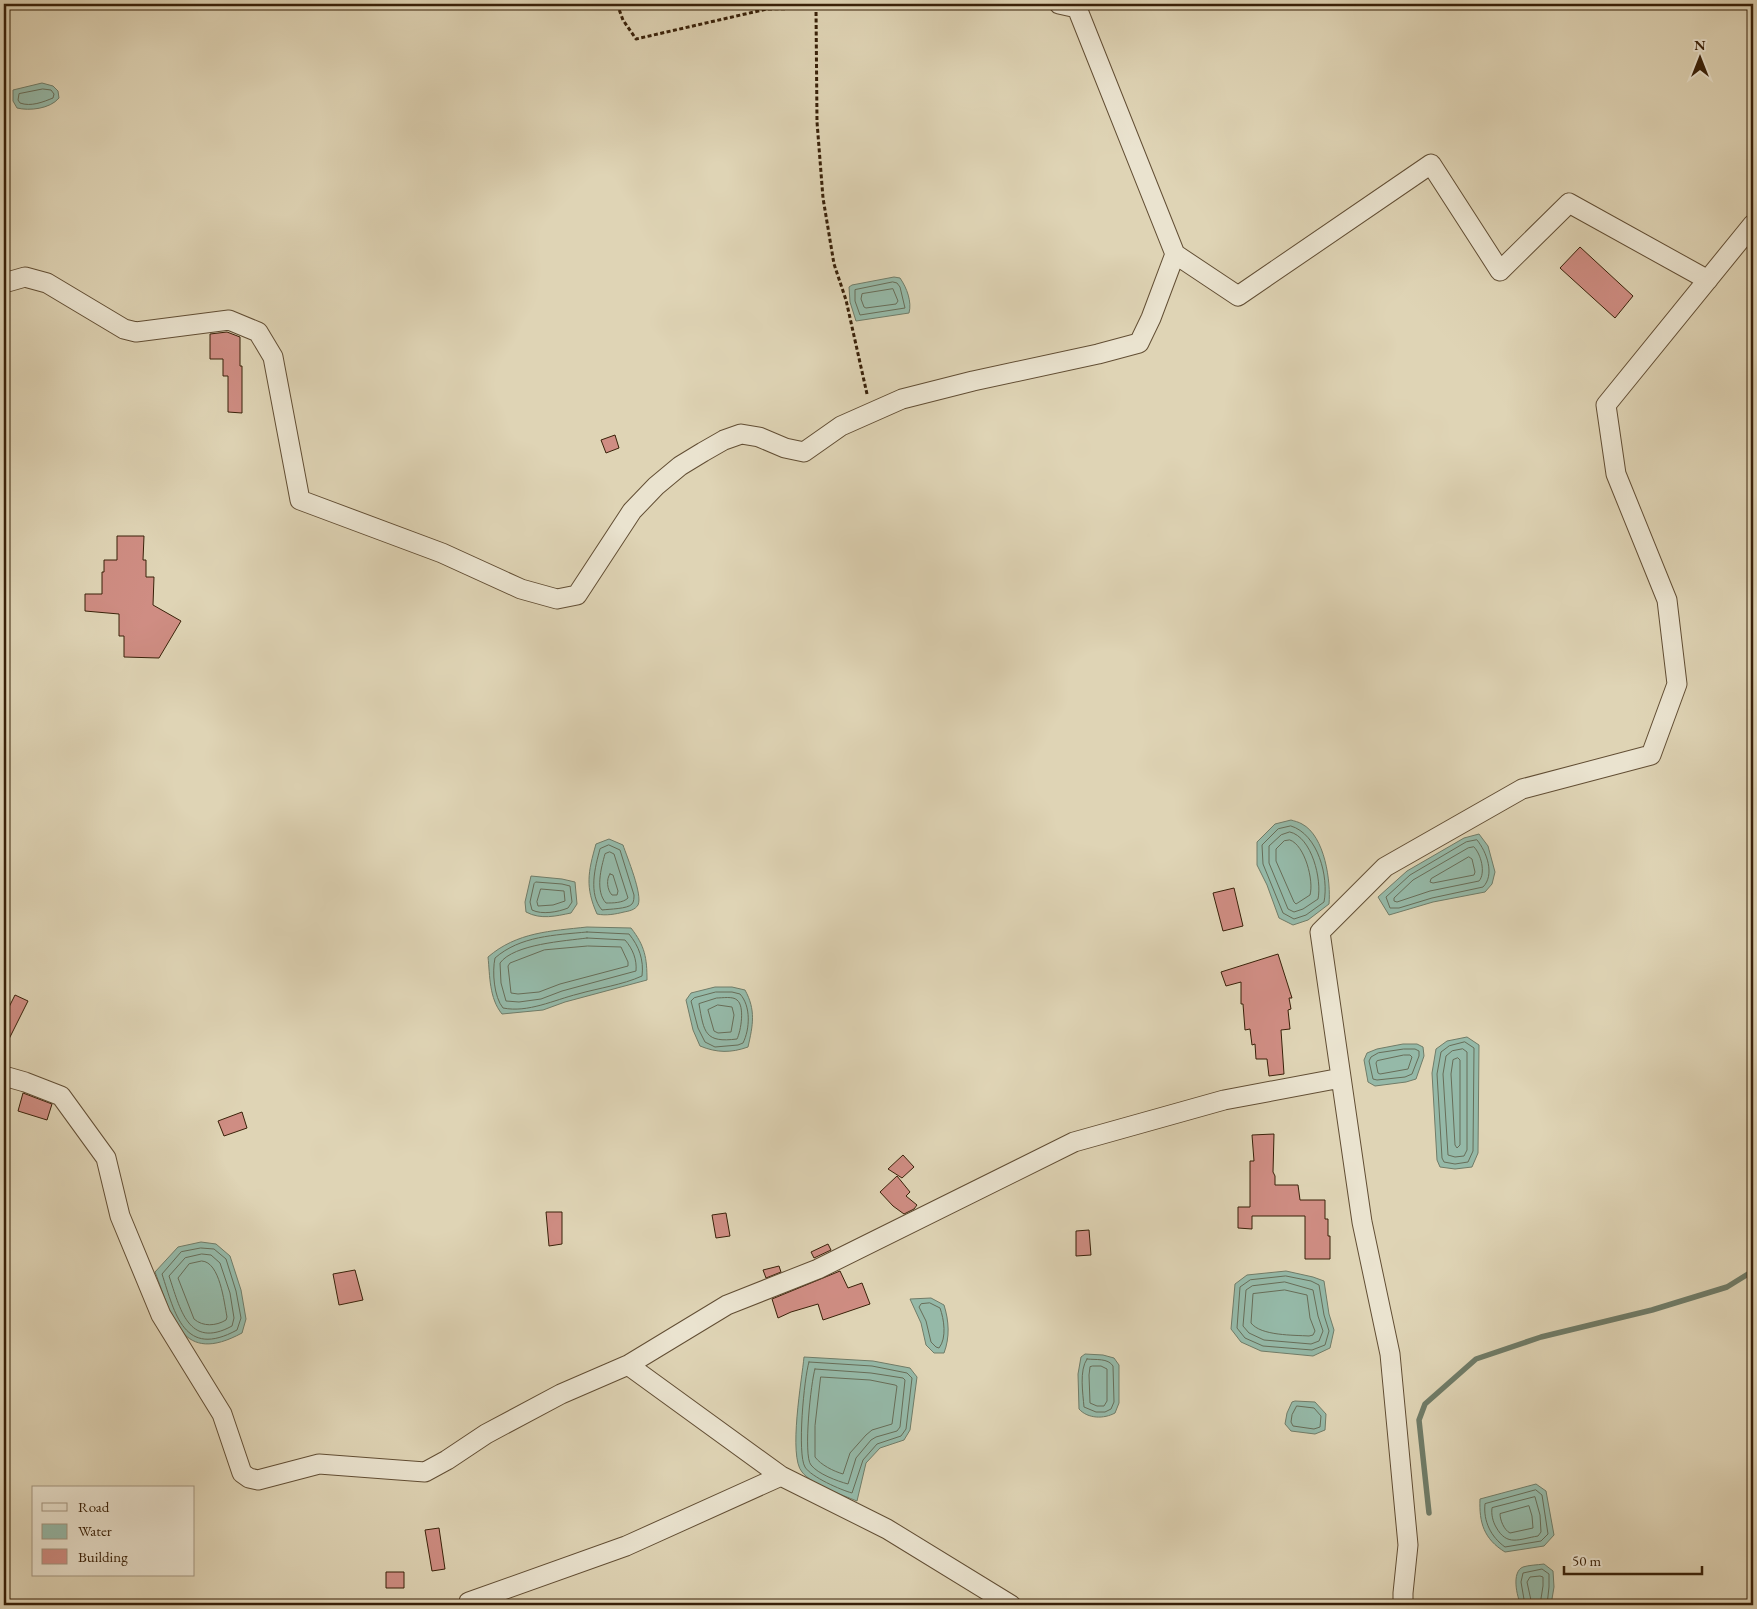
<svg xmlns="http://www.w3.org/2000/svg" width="1757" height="1609" viewBox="0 0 1757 1609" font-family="'EB Garamond',serif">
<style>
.water{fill:#95b9a8;stroke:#707c68}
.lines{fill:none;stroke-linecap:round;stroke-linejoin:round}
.shore{stroke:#676d58;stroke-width:1}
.stream{stroke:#707c68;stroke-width:5.5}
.building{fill:#cf8d83;stroke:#392109}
.street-casing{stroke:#624e34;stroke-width:21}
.path{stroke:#392109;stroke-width:3;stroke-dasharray:4 2.5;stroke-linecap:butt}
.street{stroke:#eae3cf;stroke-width:19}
</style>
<rect width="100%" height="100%" fill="#dfd4b5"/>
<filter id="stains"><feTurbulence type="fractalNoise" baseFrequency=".004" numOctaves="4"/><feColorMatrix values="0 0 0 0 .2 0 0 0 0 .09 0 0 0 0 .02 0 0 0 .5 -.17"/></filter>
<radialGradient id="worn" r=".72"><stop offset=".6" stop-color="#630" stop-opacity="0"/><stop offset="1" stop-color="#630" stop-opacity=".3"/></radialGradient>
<path class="water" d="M42,83L53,86L58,91L59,98C50,109 29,111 17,108L13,101V90Z
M894,277L900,278C907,288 912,302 909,313L856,321L850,302L849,287L852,285Z
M1291,820C1294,821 1299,822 1302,824C1325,836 1331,882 1329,904L1308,920L1293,925L1279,918L1267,885L1257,865V842L1275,824Z
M1479,834L1488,846L1495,872L1492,884L1485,892L1433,902L1389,915L1378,897L1407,871L1464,838Z
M609,839L623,845C627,857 643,895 638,905C635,910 629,911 624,912C616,914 606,916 597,914C585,887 588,872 596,844Z
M531,876L562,879L575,882L577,904L571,913C556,916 541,920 526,912L525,902Z
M587,927L631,928C645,946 647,958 647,980L565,1002L543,1010L502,1014C489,998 490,976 488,957C517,932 551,931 587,927Z
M715,987H732L745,990C756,1010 753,1025 748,1047C731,1053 717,1053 700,1046L693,1030L686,1000L691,993Z
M1467,1037L1479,1045L1478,1153L1472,1167L1455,1169L1440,1167L1437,1160L1432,1073L1436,1049L1447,1041Z
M1403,1044H1417L1423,1047L1424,1056L1416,1079L1406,1082L1375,1086L1368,1082L1364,1060L1367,1053L1377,1049Z
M201,1242L216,1244L230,1256L241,1290L246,1319L242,1333C181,1366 173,1318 155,1272L178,1247Z
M1286,1271L1313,1277L1324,1281L1329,1314L1334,1330L1330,1348L1313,1356L1261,1351L1241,1342L1231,1329L1235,1284L1247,1275Z
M931,1298L944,1305C949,1321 950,1337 944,1353H934L926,1345L921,1323L910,1299Z
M1085,1354L1103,1355L1114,1358L1119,1365V1403L1115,1413C1104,1419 1088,1419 1079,1409L1078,1374L1081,1357Z
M804,1357L873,1361L910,1368L917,1377L910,1430L904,1440L880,1448L866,1463L857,1501C842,1495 811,1484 802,1472C788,1456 802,1379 804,1357Z
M1295,1401L1315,1402L1326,1414L1325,1430L1315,1434L1291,1431L1285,1424L1287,1413L1292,1402Z
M1536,1484L1546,1491L1554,1535L1544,1546L1505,1552C1484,1539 1479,1523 1480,1499Z
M1544,1564L1553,1571L1554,1587L1551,1605H1521C1517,1597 1511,1572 1523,1567C1529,1565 1537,1565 1544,1564Z
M1228,1600C1240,1600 1256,1597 1265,1605H1210L1212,1603Z"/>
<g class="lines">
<path class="shore" d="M43,89L51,90L54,94L53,98C43,102 31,107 20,103L18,100L19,94Z
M893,282L897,283L900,287L905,308L860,315L855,301V290Z
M893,289L898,301L896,304L866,308L864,307L861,299L862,294Z
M1291,826C1318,834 1329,877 1324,902L1306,915L1294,919L1283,913L1263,864L1262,845L1278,829Z
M1290,832C1312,837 1322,880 1318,899L1303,909L1294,912L1288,909L1269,863V846L1281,835Z
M1290,840C1305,845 1314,881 1310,895L1296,904L1294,902L1276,861V849L1284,841Z
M1477,840C1487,852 1495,875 1483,887L1432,898L1399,908H1390L1386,897L1410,875L1466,842Z
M609,845L620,850L634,895C634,897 634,902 632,904C628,909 609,909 602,910C588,894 595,867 600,849Z
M1474,847C1481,854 1486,873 1479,881L1430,891L1397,902L1394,901V898L1413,880L1468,848Z
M610,852L614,854L628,898C623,903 613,903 606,903C595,891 601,868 605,854Z
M1469,857L1472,859L1475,872L1474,875L1433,883L1430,882L1431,879Z
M610,874L613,875L618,891L617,895H612C607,890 606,879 610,874Z
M536,882L562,884L570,886L572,902L568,908C558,912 542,915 532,910L530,902L534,884Z
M541,889L564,891L565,901L553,905L538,906L537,902Z
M587,932L629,934C639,946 644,960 642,976C622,985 599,988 578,994C554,1000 528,1013 503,1008C494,997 492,972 495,958C520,936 555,935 587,932Z
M587,938L625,940C633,949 637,960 636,971L562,991L541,999L519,1002L506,1001L501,983L500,963C514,944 565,941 587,938Z
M588,946L621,947L628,962V966L560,984L539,992L518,994L511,993L508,966L510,963L544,950Z
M716,992H732L740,994C751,1006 750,1029 743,1043L738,1045L715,1047L705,1042L698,1028L691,1001L694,998Z
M717,998C722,998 733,996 737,1000C745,1006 741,1031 737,1039C705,1043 704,1033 699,1004Z
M718,1005L732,1007L734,1015L731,1032L718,1033L714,1031L708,1010Z
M1465,1042L1474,1048L1473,1151L1468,1162L1455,1164L1444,1162L1442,1158L1437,1074L1441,1052L1449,1046Z
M1404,1049H1415L1419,1051V1056L1412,1074L1405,1077L1377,1080L1373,1079L1369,1061L1371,1057L1378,1053Z
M1463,1049L1467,1052V1150L1464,1156L1455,1157L1448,1155L1443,1074L1446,1056L1452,1051Z
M1404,1055H1410L1412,1057L1408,1069L1380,1074L1378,1073L1376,1063L1377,1061Z
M1458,1058L1460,1060V1145L1457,1148L1455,1145L1451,1074L1453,1060Z
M201,1248L214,1249L226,1259L236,1291L241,1318L237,1330C184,1359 175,1314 162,1274L181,1252Z
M202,1254L211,1255L220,1263L230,1293L234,1318L232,1326C188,1350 180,1308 169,1276L185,1258Z
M202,1261C220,1262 224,1302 227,1317L226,1320C216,1326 203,1327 194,1319L178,1278L189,1264Z
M1286,1276L1311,1281L1319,1285L1324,1315L1329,1331L1325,1345L1312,1350L1263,1346L1245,1338L1237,1328L1240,1287L1250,1280Z
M1285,1282L1313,1290L1318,1316L1323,1331L1319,1341L1311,1344L1264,1340L1249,1333L1243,1326L1246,1290L1252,1286Z
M1285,1290L1307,1295L1310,1318L1315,1331L1313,1335L1309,1336C1294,1335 1261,1336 1251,1323L1253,1294Z
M930,1303L940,1308C944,1319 947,1338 939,1348L936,1347L931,1342L926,1321L919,1307L921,1304Z
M1087,1359C1096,1360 1108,1358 1113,1366L1114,1402L1111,1409L1105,1412H1096L1084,1407C1083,1394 1079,1370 1087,1359Z
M809,1362L872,1366L907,1373L912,1378L906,1429L901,1436L877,1444L863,1460L852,1493C841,1490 811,1477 805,1467C797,1454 804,1378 809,1362Z
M1093,1366H1101L1107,1369V1401L1104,1406H1097L1090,1403L1089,1375L1090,1367Z
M815,1369L871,1373L903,1378L905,1380L900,1427L897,1431L876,1437L871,1440L856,1458L848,1484C837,1481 818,1474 811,1465C803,1456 811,1381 815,1369Z
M821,1377L870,1380L895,1385L897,1386L892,1424L872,1430L866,1435L850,1453L843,1474C833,1471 821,1465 815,1457V1426Z
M1297,1406L1314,1408L1321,1416L1320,1427L1314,1429L1293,1426L1291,1422L1292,1415Z
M1536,1490L1542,1495L1548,1534L1541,1541L1505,1547C1491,1537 1483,1521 1485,1504Z
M1535,1497L1540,1515L1541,1532L1538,1536C1519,1539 1507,1547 1496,1527C1493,1522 1491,1514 1492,1508Z
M1529,1506L1532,1516L1533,1528L1510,1533C1504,1530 1500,1520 1500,1514Z
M1525,1605L1521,1582L1523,1573L1542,1569L1549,1574V1587L1547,1605
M1532,1605L1527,1582L1530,1577L1540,1576L1543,1577V1586L1540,1605"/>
<path class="stream" d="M1429,1513L1419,1420L1425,1404L1476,1359L1541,1337L1652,1310L1727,1287L1753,1271"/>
</g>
<path class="building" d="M1580,247L1633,296L1615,318L1560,268Z
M227,332L240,337V366H242V413L228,412V376H223V359H210V334Z
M615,435L619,448L606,453L601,440Z
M117,536H144L143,560H146V577H154L153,605L181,621L159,658L124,657V636H119V614L85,611V594H102V572H104V560H117Z
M1234,888L1243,926L1223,931L1213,893Z
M1278,954L1292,998H1289L1291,1009L1288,1010L1290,1029L1281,1030L1284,1074L1269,1076L1267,1059H1256L1255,1044L1252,1045L1250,1029L1245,1030L1243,1004H1241V982L1226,986L1221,972Z
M15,995L28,1001L4,1049V1017Z
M23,1093L52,1104L47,1120L18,1111Z
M242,1112L247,1128L224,1136L218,1121Z
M1274,1134L1273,1172L1275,1176V1185H1298L1300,1200H1325V1219H1328V1236H1330V1259H1305V1216H1252V1229L1238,1228V1207H1250V1161H1254L1252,1135Z
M903,1155L914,1167L902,1178L888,1169Z
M897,1176L910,1192L906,1196L917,1205L914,1209L904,1214L893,1206L880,1192Z
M546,1212H562V1244L549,1246Z
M726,1213L730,1236L716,1238L712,1215Z
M1089,1230L1091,1255L1076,1256V1231Z
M828,1244L831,1250L814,1258L811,1252Z
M779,1266L781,1272L766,1278L763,1270Z
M355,1270L363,1300L339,1305L333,1274Z
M840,1271L848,1288L862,1283L870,1304L823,1320L818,1304L791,1312L778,1318L772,1299Z
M439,1528L445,1569L432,1571L425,1530Z
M386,1572H404V1588H386Z"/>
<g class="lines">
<defs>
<path id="street" d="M1059,4L1077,8L1175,254L1238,296L1431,164L1500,271L1569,203L1708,280
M4,283L25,277L47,283L124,329L136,332L229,320L258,332L273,357L300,500L442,553L521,589L557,599L577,595L632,511L656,486L680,466L703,452L724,440L741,434L759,437L785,448L804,452L841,426L902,399L973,381L1098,354L1139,343L1151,318L1175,254
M4,1076L25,1082L61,1096L106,1158L120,1216L161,1315L222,1414L242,1473L249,1478L258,1480L319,1464L425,1472L447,1460L486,1434L561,1394L628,1365L781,1476
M628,1365L727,1305L818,1269L1074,1142L1224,1100L1341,1078
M469,1605V1602L626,1546L781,1476L887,1529L1011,1605
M1403,1605V1593L1408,1545L1390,1354L1362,1222L1320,932L1385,867L1522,789L1651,755L1677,684L1667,600L1616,474L1606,405L1753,224"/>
</defs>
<use href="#street" class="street-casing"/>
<path class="path" d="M617,4L623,20L636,39L767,9L816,8L817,122L823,198L834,264L846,300L867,394"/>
<use href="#street" class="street"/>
</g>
<rect width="1757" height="1609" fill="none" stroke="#dfd4b5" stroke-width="20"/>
<rect x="5" y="5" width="1747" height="1599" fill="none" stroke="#392109" stroke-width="2.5"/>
<rect x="10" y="10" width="1737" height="1589" fill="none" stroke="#392109"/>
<rect x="32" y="1486" width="162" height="90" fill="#eae3cf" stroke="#a39580"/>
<rect x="42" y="1503" width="25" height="8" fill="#eae3cf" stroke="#a39580"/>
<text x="78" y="1512" font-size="15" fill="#392109">Road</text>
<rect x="42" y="1524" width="25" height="15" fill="#95b9a8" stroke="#a39580"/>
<text x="78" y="1536" font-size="15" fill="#392109">Water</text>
<rect x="42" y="1549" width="25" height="15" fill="#cf8d83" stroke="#a39580"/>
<text x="78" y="1562" font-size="15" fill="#392109">Building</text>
<g transform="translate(1700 58)" stroke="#eae3cf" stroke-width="4" paint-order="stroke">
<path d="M0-4L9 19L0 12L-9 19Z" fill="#392109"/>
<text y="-8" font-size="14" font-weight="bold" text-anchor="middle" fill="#392109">N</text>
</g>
<path d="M1564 1566v8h138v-8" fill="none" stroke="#392109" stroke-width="2.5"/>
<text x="1572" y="1566" font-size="15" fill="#392109" stroke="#eae3cf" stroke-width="4" paint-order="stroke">50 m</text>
<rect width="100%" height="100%" filter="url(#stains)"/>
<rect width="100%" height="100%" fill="url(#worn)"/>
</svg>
